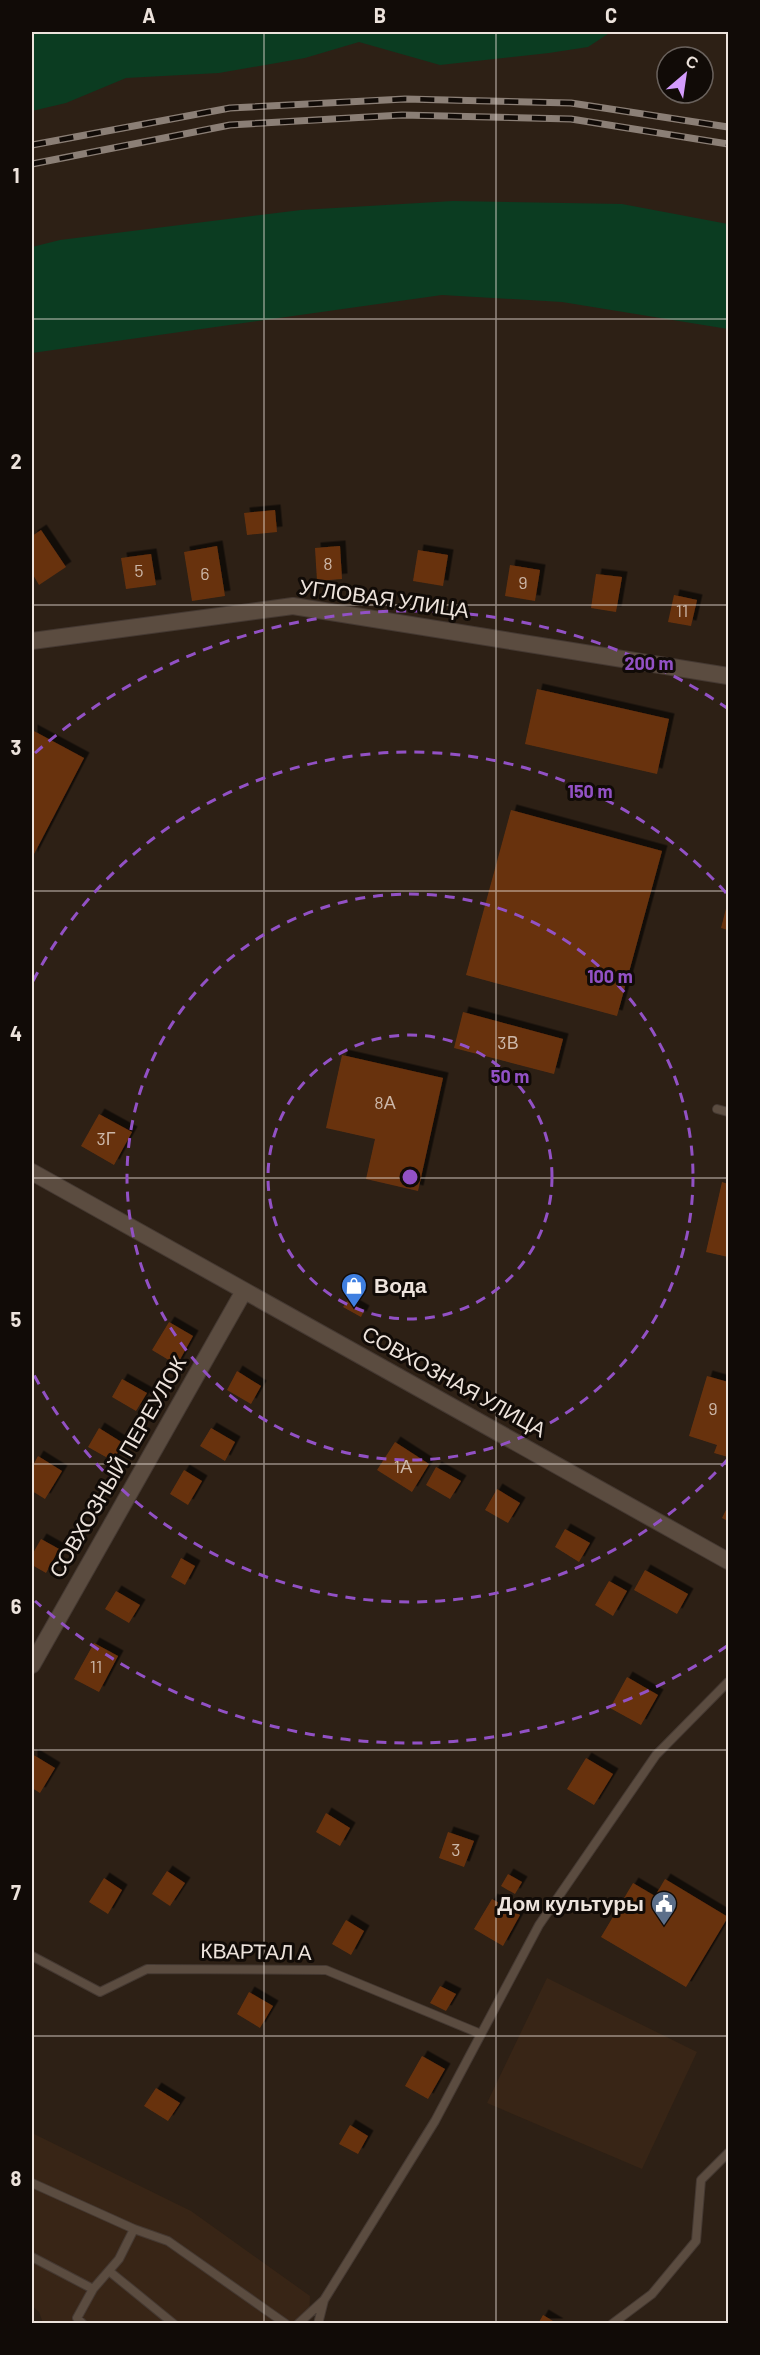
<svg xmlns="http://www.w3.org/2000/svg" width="760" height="2355" viewBox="0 0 760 2355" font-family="Barlow,sans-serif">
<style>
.built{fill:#382516}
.green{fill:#0b3c21}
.building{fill:#68320e;filter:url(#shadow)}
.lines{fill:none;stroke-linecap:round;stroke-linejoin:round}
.service-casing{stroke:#453932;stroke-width:10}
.minor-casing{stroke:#453932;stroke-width:18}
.service{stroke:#5b4c40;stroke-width:8}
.minor{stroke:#5b4c40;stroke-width:16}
.rail-casing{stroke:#8b7f76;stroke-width:7}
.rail{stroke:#110b07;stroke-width:4.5;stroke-dasharray:14;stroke-linecap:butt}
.grid{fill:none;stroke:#ede3dc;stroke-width:1.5;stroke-opacity:0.55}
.ring{fill:none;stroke:#9251c5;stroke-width:3;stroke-dasharray:10 8}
.labels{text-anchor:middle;stroke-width:6;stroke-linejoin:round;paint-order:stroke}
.number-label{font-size:18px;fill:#ccb7a8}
.street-label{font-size:21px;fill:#ede3dc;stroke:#110b07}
.poi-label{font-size:21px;font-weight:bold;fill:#ede3dc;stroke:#110b07;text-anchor:start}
.centre{fill:#9251c5;stroke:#110b07;stroke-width:3}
.ring-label{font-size:18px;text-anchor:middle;font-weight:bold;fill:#9251c5;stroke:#110b07;stroke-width:6;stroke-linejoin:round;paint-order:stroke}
.neatline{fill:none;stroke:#ede3dc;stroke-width:2}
.grid-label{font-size:20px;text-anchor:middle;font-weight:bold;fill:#ede3dc}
</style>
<defs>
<filter id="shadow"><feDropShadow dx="5.5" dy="-5.5" stdDeviation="0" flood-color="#0009"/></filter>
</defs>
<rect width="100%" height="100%" fill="#2d2015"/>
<path class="built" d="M547,1978L697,2052L642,2169L487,2103Z
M32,2133L191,2211L310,2296L309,2323H43L39,2312L32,2306Z"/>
<path class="green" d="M32,32H611L588,47L549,53L440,65L359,42L305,58L219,73L126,78L66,103L32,111Z
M453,201L622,204L728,224V329L562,302L442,295L32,353V247L60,240L301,210Z"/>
<path class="building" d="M275,510L277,532L247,535L244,513Z
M41,530L66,567L39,585L32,573V536Z
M217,546L225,596L192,601L184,552Z
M340,546L342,579L317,581L315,548Z
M418,550L448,555L443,586L413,581Z
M151,554L156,585L126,589L121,558Z
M510,565L540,570L535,601L505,596Z
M596,574L622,577L616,612L591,608Z
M674,595L697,600L691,626L668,622Z
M537,689L669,719L657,774L525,744Z
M32,730L84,758L32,858Z
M511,810L662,851L617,1016L466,975Z
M728,901V930L721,928Z
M463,1012L563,1039L554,1074L454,1048Z
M342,1055L443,1078L418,1191L366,1179L375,1139L326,1128Z
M99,1114L132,1132L114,1165L81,1146Z
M722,1182L728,1184V1257L706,1252Z
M347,1301L364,1311L361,1317L343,1307Z
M169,1322L193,1336L177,1365L152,1350Z
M237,1371L261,1386L251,1404L227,1390Z
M707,1376L728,1382V1457L714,1453L717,1445L689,1436Z
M122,1379L147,1393L136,1411L112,1397Z
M99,1428L123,1443L113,1461L88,1447Z
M211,1428L235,1442L225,1461L200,1446Z
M395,1442L429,1464L412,1492L377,1470Z
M38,1456L62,1471L45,1499L32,1491V1467Z
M436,1467L461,1481L450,1499L426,1485Z
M184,1470L202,1481L188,1505L170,1494Z
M497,1489L520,1503L508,1523L485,1510Z
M728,1506V1521L722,1518Z
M565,1529L590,1543L579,1562L555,1547Z
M41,1539L59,1549L46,1573L32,1565V1555Z
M181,1558L195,1566L185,1585L171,1577Z
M645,1570L688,1594L677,1614L634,1590Z
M609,1581L627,1591L613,1616L595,1605Z
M116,1591L140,1605L129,1623L105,1609Z
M94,1643L118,1656L99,1692L74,1679Z
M627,1677L658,1695L641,1725L610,1708Z
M32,1754L55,1768L40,1793L32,1788Z
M586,1758L613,1774L594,1805L567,1789Z
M326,1813L350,1828L340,1846L316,1832Z
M448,1832L474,1841L464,1867L439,1858Z
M167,1871L185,1883L170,1906L152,1894Z
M508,1874L522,1882L515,1894L501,1886Z
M104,1878L122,1890L108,1914L89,1902Z
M665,1879L728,1917L686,1987L601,1937L633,1883L655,1896Z
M492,1899L520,1915L503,1946L474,1929Z
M346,1920L364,1931L351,1955L332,1944Z
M440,1986L456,1994L446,2011L430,2003Z
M249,1992L273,2006L260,2028L237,2014Z
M422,2056L445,2069L428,2099L405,2086Z
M156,2088L180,2103L168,2121L144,2106Z
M350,2125L368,2136L358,2154L339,2144Z
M543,2315L558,2324H538Z"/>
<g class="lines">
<defs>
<path id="service" d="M717,1109L728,1112
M32,1956L100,1992L147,1969L326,1970L481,2034
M32,2183L134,2229L168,2241L286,2324
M32,2257L93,2289
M109,2271L174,2324
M83,2324L77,2318L93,2289L119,2259L134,2229
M298,2324L324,2300L435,2121L539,1925L656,1755L728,1682
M318,2324L324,2300
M612,2324L652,2294L696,2241L701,2180L728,2153"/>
<path id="minor" d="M32,641L293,606L728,676
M32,1172L728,1561
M32,1665L244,1291"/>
</defs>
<use href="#service" class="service-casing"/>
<use href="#minor" class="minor-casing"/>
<use href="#service" class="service"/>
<use href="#minor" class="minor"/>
<defs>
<path id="rail" d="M32,145L230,108L405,99L571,103L728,127
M32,164L230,125L402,115L571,119L728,144"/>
</defs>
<use href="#rail" class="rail-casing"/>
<use href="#rail" class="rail"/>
</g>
<path class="grid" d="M264,32V2324M496,32V2324M32,319H728M32,605H728M32,891H728M32,1178H728M32,1464H728M32,1750H728M32,2036H728"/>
<g class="ring">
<circle cx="410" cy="1177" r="142"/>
<circle cx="410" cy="1177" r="283"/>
<path d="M728 1459A425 425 0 0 1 33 1373M33 981A425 425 0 0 1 728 895"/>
<path d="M727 1646A566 566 0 0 1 35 1601M35 753A566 566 0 0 1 727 708"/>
</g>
<defs>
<symbol id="shop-pin" viewBox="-11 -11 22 30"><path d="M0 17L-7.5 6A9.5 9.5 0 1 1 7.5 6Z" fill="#3f7fe0" stroke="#110b07"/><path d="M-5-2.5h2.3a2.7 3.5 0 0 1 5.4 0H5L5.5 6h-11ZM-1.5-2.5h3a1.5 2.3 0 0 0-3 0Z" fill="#fff"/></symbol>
<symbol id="civic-pin" viewBox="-11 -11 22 30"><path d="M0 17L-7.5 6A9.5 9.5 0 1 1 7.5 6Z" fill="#5c6f8a" stroke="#110b07"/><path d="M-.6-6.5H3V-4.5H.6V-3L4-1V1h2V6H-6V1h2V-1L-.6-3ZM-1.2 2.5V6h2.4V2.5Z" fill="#fff"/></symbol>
</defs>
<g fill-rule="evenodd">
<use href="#shop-pin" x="339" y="1271" width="30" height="40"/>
<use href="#civic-pin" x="649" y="1889" width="30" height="40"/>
</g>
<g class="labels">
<g class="number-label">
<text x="328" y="570">8</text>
<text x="139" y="577">5</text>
<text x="205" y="580">6</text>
<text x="523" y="589">9</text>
<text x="682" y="617">11</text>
<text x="508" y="1049">3В</text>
<text x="385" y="1109">8А</text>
<text x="106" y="1145">3Г</text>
<text x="713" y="1415">9</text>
<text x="403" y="1473">1А</text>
<text x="96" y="1673">11</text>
<text x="456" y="1856">3</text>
</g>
<g class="street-label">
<text transform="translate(384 599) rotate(8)" y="7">УГЛОВАЯ УЛИЦА</text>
<text transform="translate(454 1382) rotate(29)" y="7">СОВХОЗНАЯ УЛИЦА</text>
<text transform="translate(118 1467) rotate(-60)" y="7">СОВХОЗНЫЙ ПЕРЕУЛОК</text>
<text transform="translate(256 1952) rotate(1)" y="7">КВАРТАЛ А</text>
</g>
<g class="poi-label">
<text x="374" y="1293">Вода</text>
<text x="644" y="1911" text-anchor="end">Дом культуры</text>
</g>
</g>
<circle cx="410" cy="1177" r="9" class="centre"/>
<g class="ring-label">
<text x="649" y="670">200 m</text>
<text x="590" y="798">150 m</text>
<text x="610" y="983">100 m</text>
<text x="510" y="1083">50 m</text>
</g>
<rect width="760" height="2355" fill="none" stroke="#110b07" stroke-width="66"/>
<g transform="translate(685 75) rotate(29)"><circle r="28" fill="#110b07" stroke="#69615c" stroke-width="1.5"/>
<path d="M0-4.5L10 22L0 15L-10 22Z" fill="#d49cfc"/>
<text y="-9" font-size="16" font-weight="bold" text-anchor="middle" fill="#ede3dc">С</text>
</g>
<rect x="33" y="33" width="694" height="2289" class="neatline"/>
<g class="grid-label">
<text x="149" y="23">A</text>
<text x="380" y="23">B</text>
<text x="611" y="23">C</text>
<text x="16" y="183">1</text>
<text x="16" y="469">2</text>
<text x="16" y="755">3</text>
<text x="16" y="1041">4</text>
<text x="16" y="1327">5</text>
<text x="16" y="1614">6</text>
<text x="16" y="1900">7</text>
<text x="16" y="2186">8</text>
</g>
</svg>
